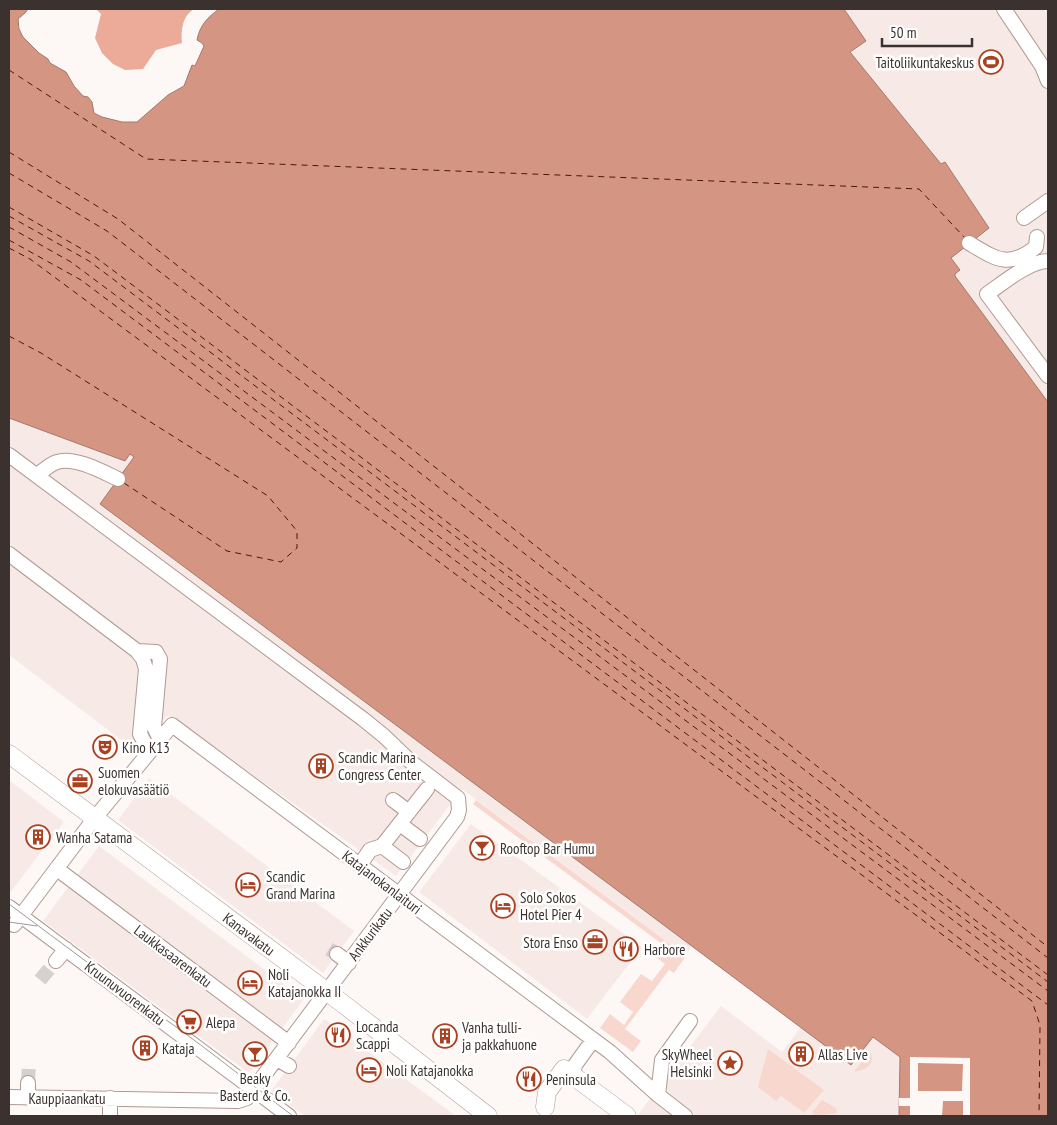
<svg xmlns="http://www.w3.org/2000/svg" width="1057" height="1125" font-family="'PT Sans Narrow',sans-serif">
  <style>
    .built { fill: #f7eae6 }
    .green { fill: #f8d8ce }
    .forest { fill: #ebab98 }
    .water { fill: #d49683; stroke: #a6786a }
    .pier { fill: #fdf8f6; fill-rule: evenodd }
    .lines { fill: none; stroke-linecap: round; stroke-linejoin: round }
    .ferry { stroke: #4e1605; stroke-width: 1; stroke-dasharray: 6 5; stroke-linecap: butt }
    .minor-tunnel { stroke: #d6d0ce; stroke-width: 14; stroke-dasharray: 14 7; stroke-linecap: butt }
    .minor-casing { stroke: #b09a93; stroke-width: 16 }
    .major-casing { stroke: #b09a93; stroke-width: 19 }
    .minor { stroke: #fff; stroke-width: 14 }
    .major { stroke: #fff; stroke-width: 18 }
    .tram { stroke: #a09997; stroke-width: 1 }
    .labels { text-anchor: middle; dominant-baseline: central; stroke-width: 5; stroke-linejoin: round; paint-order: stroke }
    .poi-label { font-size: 15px; fill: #3b322f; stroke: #fff; text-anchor: start }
    .street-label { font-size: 15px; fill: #3b322f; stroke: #fff }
  </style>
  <rect width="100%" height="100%" fill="#fdf8f6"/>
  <path class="built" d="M 844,9 L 1040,9 L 1048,12 L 1048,401 L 955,276 L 950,258 L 989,227 L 945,162 L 941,165 L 850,51 L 866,41 Z
    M 9,418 L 124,461 L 130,454 L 135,458 L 100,504 L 691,946 L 686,956 L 462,789 L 396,876 L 168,715 L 136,751 L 9,655 Z
    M 149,778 L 354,931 L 323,973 L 118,820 Z
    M 9,780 L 64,822 L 10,893 L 9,892 Z
    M 471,824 L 642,947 L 587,1019 L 419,892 Z
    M 99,846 L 304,999 L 249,1073 L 43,921 Z
    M 721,1006 L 782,1052 L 801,1027 L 851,1065 L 873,1037 L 900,1057 L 899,1116 L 637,1116 Z
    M 324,1019 L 456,1116 L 305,1116 L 271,1091 Z"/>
  <path class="green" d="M 476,800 L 686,956 L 674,973 L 669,970 L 625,1029 L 641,1041 L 633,1052 L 600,1028 L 610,1014 L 624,1025 L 633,1012 L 620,1002 L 641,974 L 652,981 L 665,964 L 654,956 L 662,944 L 473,804 Z
    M 768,1049 L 824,1090 L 804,1113 L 781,1096 L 776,1101 L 758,1087 Z
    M 870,1052 C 877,1064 865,1070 855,1072 L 855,1070 Z
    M 822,1100 L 836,1108 L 837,1113 L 815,1116 L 812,1112 Z"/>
  <path class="forest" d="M 96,9 L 194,9 C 182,16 181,31 182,43 L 156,50 L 143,69 L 125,70 L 113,64 L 102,53 L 95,38 L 101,14 Z"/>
  <path class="water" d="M 9,9 L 28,9 L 25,13 L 18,19 L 19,29 L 23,37 L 39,53 L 48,59 L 50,63 L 66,72 L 74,86 L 83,96 L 88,97 L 92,102 L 94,113 L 102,117 L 122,122 L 137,122 L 168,95 L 184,86 L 192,65 L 195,66 L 204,46 L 202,43 L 197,40 C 200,25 207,18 219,9 L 844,9 L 866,41 L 850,52 L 941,164 L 945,162 L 989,228 L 951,258 L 960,270 L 955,274 L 955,276 L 1048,402 L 1048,1116 L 899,1116 L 900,1057 L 873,1037 L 851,1065 L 100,504 L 134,457 L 130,454 L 125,461 L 9,418 Z"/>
  <path class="pier" d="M 910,1057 L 970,1058 L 970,1116 L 963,1116 L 963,1101 L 943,1101 L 942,1116 L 910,1116 L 910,1106 L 899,1106 L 899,1098 L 910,1098 ZM 918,1063 L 963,1064 L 962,1091 L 918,1091 Z"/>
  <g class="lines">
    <path class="ferry" d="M 9,70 L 146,159 L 919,189 L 965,238
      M 9,152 L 118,219 L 1048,947
      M 9,173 L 107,231 L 1048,958
      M 9,207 L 94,256 L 1048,975
      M 9,216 L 89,261 L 1048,982
      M 9,227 L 71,262 L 1048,991
      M 9,240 L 81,280 L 1048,1005
      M 9,248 L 30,259 L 1032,1001 L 1040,1025 L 1039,1116
      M 9,336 L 41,353 L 268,496 L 297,531 L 297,548 L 281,562 L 227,551 L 124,483"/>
    <path class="minor-tunnel" d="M 329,949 L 337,954
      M 40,980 L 56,961
      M 28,1083 L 29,1062"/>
    <g class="minor-casing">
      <path id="minor" d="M 1004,9 L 1042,66 L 1048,81
        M 1024,218 L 1048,201
        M 969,243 C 996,259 1008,269 1036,247 L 1037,237
        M 1048,261 C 1029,261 1003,283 987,294 L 1048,376
        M 9,455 L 363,719 L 384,736 L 411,762 L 458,798 L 459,810 L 457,817 L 247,1098 L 238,1101 L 9,1097
        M 37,475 C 43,471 50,464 57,462 C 74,456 103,472 118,479
        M 9,554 L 137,651 L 143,659 L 146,669 L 140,734 L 149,751
        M 137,651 L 156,652 L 160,659 L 154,727 L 160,739
        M 393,800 L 409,812
        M 400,824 L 420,839
        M 403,862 L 382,846 L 427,789
        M 360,865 L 370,850 L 382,846
        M 57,869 L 289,1043
        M 9,907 L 289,1116
        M 14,925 L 94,819 L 172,725 L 610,1052 L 658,1095 L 685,1116
        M 337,954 L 349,963
        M 56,961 L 66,949
        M 277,1059 L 289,1066
        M 573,1077 L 575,1065 L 593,1040
        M 658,1095 L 662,1060 L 690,1021
        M 28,1098 L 28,1083
        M 110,1116 L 110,1098"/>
    </g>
    <g class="major-casing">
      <path id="major" d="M 9,754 L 342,1003 L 488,1116
        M 545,1107 L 547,1092 L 564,1069 L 627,1116"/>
    </g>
    <use href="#minor" class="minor"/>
    <use href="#major" class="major"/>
    <path class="tram" d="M 9,904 L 146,1006 C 197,1040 244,1079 293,1116
      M 9,922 L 37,926"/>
  </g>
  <defs>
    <g id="stadium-ring" transform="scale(1.25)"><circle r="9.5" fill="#fff" stroke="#aa4222" stroke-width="1.5"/><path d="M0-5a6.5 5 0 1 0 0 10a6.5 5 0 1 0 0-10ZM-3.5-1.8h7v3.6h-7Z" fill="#aa4222"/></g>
    <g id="theatre-ring" transform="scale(1.25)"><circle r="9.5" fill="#fff" stroke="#aa4222" stroke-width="1.5"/><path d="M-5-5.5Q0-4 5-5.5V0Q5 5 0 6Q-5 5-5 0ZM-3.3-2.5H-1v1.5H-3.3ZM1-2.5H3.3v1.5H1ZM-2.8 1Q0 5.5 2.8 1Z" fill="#aa4222"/></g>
    <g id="building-ring" transform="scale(1.25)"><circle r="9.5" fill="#fff" stroke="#aa4222" stroke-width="1.5"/><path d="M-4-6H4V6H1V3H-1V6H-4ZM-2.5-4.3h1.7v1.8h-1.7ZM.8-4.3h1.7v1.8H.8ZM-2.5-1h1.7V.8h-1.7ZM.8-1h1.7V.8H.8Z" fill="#aa4222"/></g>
    <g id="office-ring" transform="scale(1.25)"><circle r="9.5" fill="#fff" stroke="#aa4222" stroke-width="1.5"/><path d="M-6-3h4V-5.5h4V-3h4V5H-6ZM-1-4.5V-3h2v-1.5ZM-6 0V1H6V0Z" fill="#aa4222"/></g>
    <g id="bar-ring" transform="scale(1.25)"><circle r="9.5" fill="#fff" stroke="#aa4222" stroke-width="1.5"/><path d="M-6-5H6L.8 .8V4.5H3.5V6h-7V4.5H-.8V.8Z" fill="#aa4222"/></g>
    <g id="hotel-ring" transform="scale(1.25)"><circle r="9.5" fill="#fff" stroke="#aa4222" stroke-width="1.5"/><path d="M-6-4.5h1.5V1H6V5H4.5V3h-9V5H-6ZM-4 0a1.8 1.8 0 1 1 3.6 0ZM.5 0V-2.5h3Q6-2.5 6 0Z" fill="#aa4222"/></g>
    <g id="restaurant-ring" transform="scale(1.25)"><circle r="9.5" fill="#fff" stroke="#aa4222" stroke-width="1.5"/><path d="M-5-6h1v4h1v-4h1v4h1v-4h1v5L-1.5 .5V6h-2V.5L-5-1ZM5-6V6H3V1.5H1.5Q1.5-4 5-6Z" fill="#aa4222"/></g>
    <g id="supermarket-ring" transform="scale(1.25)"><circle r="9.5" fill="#fff" stroke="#aa4222" stroke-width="1.5"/><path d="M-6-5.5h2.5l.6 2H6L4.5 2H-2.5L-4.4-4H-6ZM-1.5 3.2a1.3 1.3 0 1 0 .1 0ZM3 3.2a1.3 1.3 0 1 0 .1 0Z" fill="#aa4222"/></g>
    <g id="sight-ring" transform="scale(1.25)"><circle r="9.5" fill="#fff" stroke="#aa4222" stroke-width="1.5"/><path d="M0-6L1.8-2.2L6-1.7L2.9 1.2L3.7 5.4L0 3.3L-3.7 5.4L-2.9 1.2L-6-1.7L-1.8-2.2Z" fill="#aa4222"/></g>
  </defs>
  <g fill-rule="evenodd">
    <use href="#stadium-ring" x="991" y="62"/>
    <use href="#theatre-ring" x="105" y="747"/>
    <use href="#building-ring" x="321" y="766"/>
    <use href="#office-ring" x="80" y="781"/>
    <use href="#building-ring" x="38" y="837"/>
    <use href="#bar-ring" x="482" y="848"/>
    <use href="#hotel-ring" x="248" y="885"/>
    <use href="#hotel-ring" x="503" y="906"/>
    <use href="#office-ring" x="595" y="942"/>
    <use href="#restaurant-ring" x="626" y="949"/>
    <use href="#hotel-ring" x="250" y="983"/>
    <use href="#supermarket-ring" x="189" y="1022"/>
    <use href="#restaurant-ring" x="338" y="1035"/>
    <use href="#building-ring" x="445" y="1036"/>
    <use href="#building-ring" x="145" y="1048"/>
    <use href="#bar-ring" x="255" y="1054"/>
    <use href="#building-ring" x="801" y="1054"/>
    <use href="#sight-ring" x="730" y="1063"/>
    <use href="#hotel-ring" x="369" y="1070"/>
    <use href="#restaurant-ring" x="529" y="1079"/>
  </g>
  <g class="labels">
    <g class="poi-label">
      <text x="974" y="62" text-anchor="end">Taitoliikuntakeskus</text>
      <text x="122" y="747">Kino K13</text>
      <text x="338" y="757">Scandic Marina<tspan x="338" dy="17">Congress Center</tspan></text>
      <text x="98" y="772">Suomen<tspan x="98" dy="17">elokuvasäätiö</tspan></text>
      <text x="56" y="837">Wanha Satama</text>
      <text x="500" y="848">Rooftop Bar Humu</text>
      <text x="266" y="876">Scandic<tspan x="266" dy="17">Grand Marina</tspan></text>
      <text x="520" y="897">Solo Sokos<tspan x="520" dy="17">Hotel Pier 4</tspan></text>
      <text x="578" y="942" text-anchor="end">Stora Enso</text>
      <text x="644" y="949">Harbore</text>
      <text x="268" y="974">Noli<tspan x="268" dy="17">Katajanokka II</tspan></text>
      <text x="206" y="1022">Alepa</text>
      <text x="356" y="1026">Locanda<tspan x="356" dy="17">Scappi</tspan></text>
      <text x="462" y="1027">Vanha tulli-<tspan x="462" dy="17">ja pakkahuone</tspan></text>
      <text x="162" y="1048">Kataja</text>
      <text x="712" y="1054" text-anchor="end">SkyWheel<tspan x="712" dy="17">Helsinki</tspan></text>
      <text x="818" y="1054">Allas Live</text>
      <text x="386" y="1070">Noli Katajanokka</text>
      <text x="255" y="1078" text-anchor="middle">Beaky<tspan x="255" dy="17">Basterd &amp; Co.</tspan></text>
      <text x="546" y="1079">Peninsula</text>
    </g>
    <g class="street-label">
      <text transform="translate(382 882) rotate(37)">Katajanokanlaituri</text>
      <text transform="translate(249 934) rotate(37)">Kanavakatu</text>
      <text transform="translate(370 934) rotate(-53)">Ankkurikatu</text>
      <text transform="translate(173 956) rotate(37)">Laukkasaarenkatu</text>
      <text transform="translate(125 993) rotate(37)">Kruunuvuorenkatu</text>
      <text x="67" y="1098">Kauppiaankatu</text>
    </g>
  </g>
  <rect width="1057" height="1125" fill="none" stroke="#3b322f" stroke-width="20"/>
  <path d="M882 38v8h90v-8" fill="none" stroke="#3b322f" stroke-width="2.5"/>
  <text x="890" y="38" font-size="15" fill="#3b322f" stroke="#ffffff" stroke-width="4" paint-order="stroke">50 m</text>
</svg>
